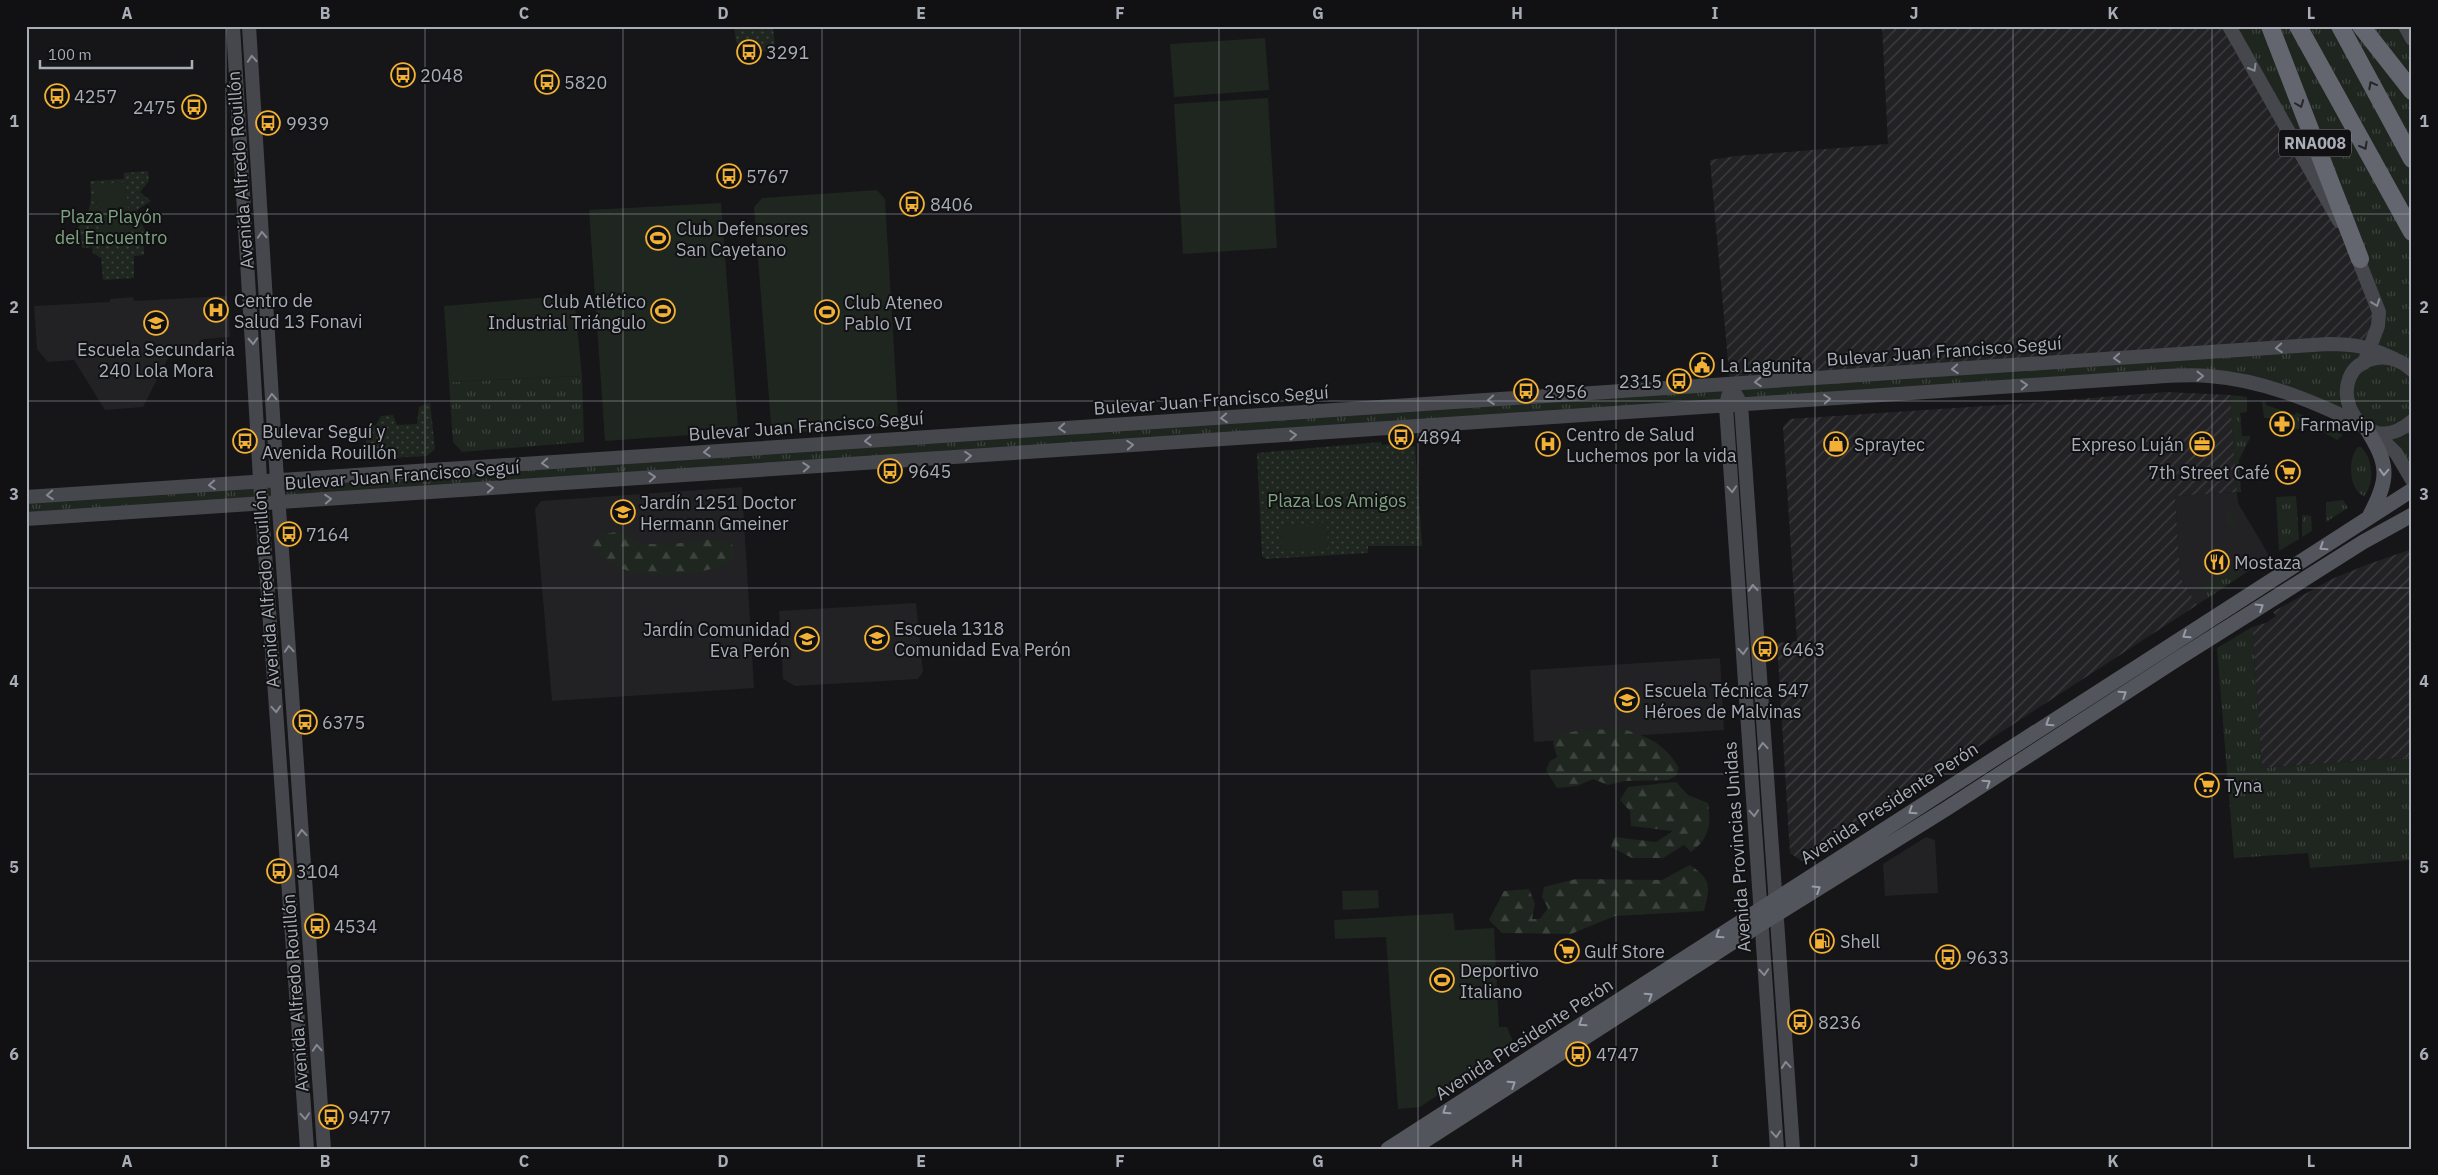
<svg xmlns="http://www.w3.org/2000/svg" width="2438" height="1175" font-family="'IBM Plex Sans',sans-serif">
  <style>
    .built { fill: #222225 }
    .industrial { fill: url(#industrial-furrows) }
    .grass { fill: url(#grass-tufts) }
    .forest { fill: url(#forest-firs) }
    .park { fill: url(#park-dots) }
    .pitch { fill: #1e261f }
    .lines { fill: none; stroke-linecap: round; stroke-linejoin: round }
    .secondary { stroke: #45474d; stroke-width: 14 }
    .primary { stroke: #53555c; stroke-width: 15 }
    .highway { stroke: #63666e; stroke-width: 18 }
    .oneway { stroke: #858993 }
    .oneway2 { stroke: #26262a }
    .oneway3 { stroke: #979ba6 }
    .grid { fill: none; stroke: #a8adb8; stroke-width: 1; stroke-opacity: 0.55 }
    .labels { text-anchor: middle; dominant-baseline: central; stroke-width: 4; stroke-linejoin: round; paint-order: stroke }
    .shield { fill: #111113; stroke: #7b7e86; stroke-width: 1 }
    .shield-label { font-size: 16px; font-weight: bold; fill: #a8adb8 }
    .poi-label { font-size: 18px; fill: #a8adb8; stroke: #111113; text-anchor: start }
    .street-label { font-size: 18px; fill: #a8adb8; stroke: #111113 }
    .park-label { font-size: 18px; fill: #7fa381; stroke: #111113 }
    .neatline { fill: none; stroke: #a8adb8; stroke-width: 2 }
    .grid-label { font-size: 16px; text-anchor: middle; font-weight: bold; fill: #a8adb8 }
  </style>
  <defs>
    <pattern id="industrial-furrows" width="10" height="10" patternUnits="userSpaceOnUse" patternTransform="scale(1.25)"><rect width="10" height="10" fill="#222225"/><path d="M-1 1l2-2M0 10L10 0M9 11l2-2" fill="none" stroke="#3f3f43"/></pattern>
    <pattern id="grass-tufts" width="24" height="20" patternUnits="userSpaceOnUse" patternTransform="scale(1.25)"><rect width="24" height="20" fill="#1e261f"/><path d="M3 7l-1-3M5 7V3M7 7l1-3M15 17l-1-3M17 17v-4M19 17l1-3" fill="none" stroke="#3c433d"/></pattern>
    <pattern id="forest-firs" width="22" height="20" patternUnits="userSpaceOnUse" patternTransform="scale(1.25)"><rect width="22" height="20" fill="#1e261f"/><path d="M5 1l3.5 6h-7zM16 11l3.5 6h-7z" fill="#3c433d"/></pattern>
    <pattern id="park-dots" width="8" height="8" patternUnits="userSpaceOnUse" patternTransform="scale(1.25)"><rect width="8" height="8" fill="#1e261f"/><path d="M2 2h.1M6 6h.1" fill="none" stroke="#3c433d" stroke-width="1.8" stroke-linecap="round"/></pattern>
  </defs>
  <rect width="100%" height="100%" fill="#161618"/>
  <path class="built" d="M 227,296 L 230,337 L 203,339 L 195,355 L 169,356 L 143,407 L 105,410 L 74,360 L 48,362 L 37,349 L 34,306 L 110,302 L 110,299 L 133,297 L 134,301 Z
    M 742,487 L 754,688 L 552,701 L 535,509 L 541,501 Z
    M 2237,492 L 2238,503 L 2270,557 L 2197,605 L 2180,577 L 2175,496 Z
    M 916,603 L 923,672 L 918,679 L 795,686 L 783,679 L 779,611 Z
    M 1720,658 L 1724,730 L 1534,742 L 1530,670 Z
    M 1926,837 L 1935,840 L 1938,893 L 1885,896 L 1883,864 Z"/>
  <path class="industrial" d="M 1882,26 L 2229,26 L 2360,259 L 2379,312 L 2371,348 L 1730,384 L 1710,160 L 1736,156 L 1888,144 Z
    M 2167,392 L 2230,395 L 2237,492 L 2175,496 L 2180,577 L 2197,605 L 1802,861 L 1790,853 L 1777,643 L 1797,641 L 1783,427 L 1790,419 L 2030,403 Z
    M 2409,550 L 2412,589 L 2412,757 L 2262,768 L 2252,627 L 2266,623 L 2276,616 L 2273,612 L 2278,609 L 2332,579 L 2366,565 Z"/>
  <path class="grass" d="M 2229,26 L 2405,26 L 2412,39 L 2412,480 L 2396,454 L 2311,401 L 2207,375 L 26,519 L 26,497 L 2371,348 L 2378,326 L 2360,259 Z
    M 582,376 L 584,442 L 462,452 L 453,442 L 449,382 Z
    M 2230,395 L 2247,397 L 2247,412 L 2240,413 L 2242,436 L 2250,436 L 2250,438 L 2239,460 L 2241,492 L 2237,492 Z
    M 2262,401 L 2265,401 L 2266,405 L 2295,415 L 2296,412 L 2304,416 L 2305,428 L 2293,430 L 2292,417 L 2264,418 Z
    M 2319,423 L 2343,435 L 2337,440 L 2320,430 Z
    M 2358,447 L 2361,447 C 2373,458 2375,484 2364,496 C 2349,491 2347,458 2358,447 Z
    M 2296,496 L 2299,539 L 2279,551 L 2276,497 Z
    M 2343,500 L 2348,508 L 2326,522 L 2326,502 Z
    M 2227,511 L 2231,513 L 2236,525 L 2227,525 Z
    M 2302,515 L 2311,516 L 2312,531 L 2302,537 Z
    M 2235,566 L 2242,575 L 2208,598 L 2203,587 Z
    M 2252,627 L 2262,768 L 2412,757 L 2412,860 L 2310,868 L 2308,853 L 2234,858 L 2217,648 Z"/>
  <path class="forest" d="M 619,531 L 639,543 L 666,545 L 712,539 L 732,543 L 734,559 C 710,575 657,579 629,571 C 613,566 602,557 590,546 L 602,535 Z
    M 1623,729 C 1650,738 1664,743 1679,768 L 1676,776 L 1668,780 L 1625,781 L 1608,785 L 1593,779 L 1577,786 L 1557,788 L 1546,770 L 1550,761 L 1557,757 L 1553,743 L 1559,734 L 1584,730 Z
    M 1676,782 L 1688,795 L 1708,803 C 1711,824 1710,838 1691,852 L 1684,845 L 1663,858 L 1632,858 L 1611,847 L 1614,837 L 1656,842 L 1673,831 L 1631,826 L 1630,811 L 1620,800 L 1628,787 Z
    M 1690,865 C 1712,880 1710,886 1704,911 L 1615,916 L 1571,934 L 1502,933 L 1489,920 L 1504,891 L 1529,889 L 1535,904 L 1532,919 L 1540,919 L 1548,908 L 1542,897 L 1544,887 L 1576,879 L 1662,880 Z"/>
  <path class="park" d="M 734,26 L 773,26 L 775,46 L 772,51 L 745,52 L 736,42 Z
    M 148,171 L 149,181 L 140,192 L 151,201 L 137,210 L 136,215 L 147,233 L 144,241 L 144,255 L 134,256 L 134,278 L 103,280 L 101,258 L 93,253 L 92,247 L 82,248 L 81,235 L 77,236 C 76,227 83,222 87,214 C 92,203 91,192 90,181 L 124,179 L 124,173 Z
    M 430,402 L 435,449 L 427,456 L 367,459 L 366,438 L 368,429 L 376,425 L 381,416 L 393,415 L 397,425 L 417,424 L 419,407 Z
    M 1381,442 L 1382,445 L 1407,443 L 1408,447 L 1415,446 L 1422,546 L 1368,546 L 1368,553 L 1266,559 L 1262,556 L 1257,453 Z"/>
  <path class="pitch" d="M 1265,38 L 1269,90 L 1174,97 L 1170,44 Z
    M 1268,98 L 1277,248 L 1183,254 L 1174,104 Z
    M 126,182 L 130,238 L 99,240 L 95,184 Z
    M 877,190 L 885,199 L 898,416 L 896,425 L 799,432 L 790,425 L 788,430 L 777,431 L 771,424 L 754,207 L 762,198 Z
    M 721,203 L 738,426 L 733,432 L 605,441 L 589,210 Z
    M 574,295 L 582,376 L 449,382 L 444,306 Z
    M 1327,522 L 1328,548 L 1282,551 L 1281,525 Z
    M 1378,890 L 1379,908 L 1343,910 L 1342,891 Z
    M 1453,913 L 1455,930 L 1494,928 L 1499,1027 L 1507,1027 L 1514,1044 L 1420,1107 L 1398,1109 L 1386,937 L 1335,939 L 1334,920 Z"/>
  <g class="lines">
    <path class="secondary" d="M 233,26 L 261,496 L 307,1149
      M 249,26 L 277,480 L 324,1149
      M 2229,26 L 2339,221
      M 2405,26 L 2412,39
      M 2355,251 L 2379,312 L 2378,326 L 2364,363
      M 2412,370 C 2402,361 2391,356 2377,358 C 2316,368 2358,468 2412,421
      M 1730,384 L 1741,404 L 1793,1149
      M 1728,396 L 1726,406 L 1777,1149
      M 2373,431 L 2396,453 L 2412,480
      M 26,497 L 2328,344 C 2356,344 2369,347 2395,359
      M 26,519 L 2151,377 C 2170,376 2190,374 2209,376 C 2262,380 2310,400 2358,423"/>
    <path class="primary" d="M 2366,428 C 2390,466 2389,478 2369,517
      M 1388,1149 L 2412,490
      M 1412,1149 L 1761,924 L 1946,809 L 2179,658 L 2363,542 L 2412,515"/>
    <path class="highway" d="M 2270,26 L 2360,259
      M 2298,26 L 2412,232
      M 2340,26 L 2412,159
      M 2361,26 L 2412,91"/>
  </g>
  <defs><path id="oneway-chevron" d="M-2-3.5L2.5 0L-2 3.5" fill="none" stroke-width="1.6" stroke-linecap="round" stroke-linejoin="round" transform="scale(1.25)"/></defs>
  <g class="oneway">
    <use href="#oneway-chevron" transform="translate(252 59) rotate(-94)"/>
    <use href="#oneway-chevron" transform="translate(2253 68) rotate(60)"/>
    <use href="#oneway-chevron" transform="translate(262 235) rotate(-93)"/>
    <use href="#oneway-chevron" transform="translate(2376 303) rotate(70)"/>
    <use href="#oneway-chevron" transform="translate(253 341) rotate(87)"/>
    <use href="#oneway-chevron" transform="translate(2279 348) rotate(176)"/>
    <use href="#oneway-chevron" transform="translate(2117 358) rotate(176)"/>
    <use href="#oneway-chevron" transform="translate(1955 369) rotate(176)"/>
    <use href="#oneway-chevron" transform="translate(2200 376) rotate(-1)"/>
    <use href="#oneway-chevron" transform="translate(1758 382) rotate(176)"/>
    <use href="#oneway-chevron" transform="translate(2024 385) rotate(-4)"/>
    <use href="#oneway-chevron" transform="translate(272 397) rotate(-93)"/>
    <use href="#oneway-chevron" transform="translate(1827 399) rotate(-4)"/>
    <use href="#oneway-chevron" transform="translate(1491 400) rotate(176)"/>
    <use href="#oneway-chevron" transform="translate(1224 418) rotate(176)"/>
    <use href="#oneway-chevron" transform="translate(1062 428) rotate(176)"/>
    <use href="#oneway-chevron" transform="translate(1293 435) rotate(-4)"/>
    <use href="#oneway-chevron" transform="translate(868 441) rotate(176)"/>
    <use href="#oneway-chevron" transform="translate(1130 445) rotate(-4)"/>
    <use href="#oneway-chevron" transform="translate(707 452) rotate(176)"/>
    <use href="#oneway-chevron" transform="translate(968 456) rotate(-4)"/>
    <use href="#oneway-chevron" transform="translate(545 463) rotate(176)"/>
    <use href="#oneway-chevron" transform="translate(806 467) rotate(-4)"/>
    <use href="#oneway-chevron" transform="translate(652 477) rotate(-4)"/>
    <use href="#oneway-chevron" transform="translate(212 485) rotate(176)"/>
    <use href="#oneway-chevron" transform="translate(490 488) rotate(-4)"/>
    <use href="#oneway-chevron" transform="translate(1732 489) rotate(86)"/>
    <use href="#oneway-chevron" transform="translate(50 495) rotate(176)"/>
    <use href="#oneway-chevron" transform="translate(328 499) rotate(-4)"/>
    <use href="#oneway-chevron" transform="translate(1753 588) rotate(-94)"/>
    <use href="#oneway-chevron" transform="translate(289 649) rotate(-94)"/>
    <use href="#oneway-chevron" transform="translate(1743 651) rotate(86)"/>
    <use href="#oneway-chevron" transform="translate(276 709) rotate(86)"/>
    <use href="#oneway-chevron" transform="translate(1763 746) rotate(-94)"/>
    <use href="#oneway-chevron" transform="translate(1754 813) rotate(86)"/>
    <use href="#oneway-chevron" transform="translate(302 833) rotate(-94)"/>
    <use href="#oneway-chevron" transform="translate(1764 972) rotate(86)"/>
    <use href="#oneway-chevron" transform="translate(317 1048) rotate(-94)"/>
    <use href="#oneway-chevron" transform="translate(1786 1065) rotate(-95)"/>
    <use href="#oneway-chevron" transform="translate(305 1116) rotate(86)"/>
    <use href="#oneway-chevron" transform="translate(1776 1134) rotate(86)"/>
  </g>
  <g class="oneway2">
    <use href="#oneway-chevron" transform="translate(2372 85) rotate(-118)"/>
    <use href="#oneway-chevron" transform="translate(2300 104) rotate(69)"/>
    <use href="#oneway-chevron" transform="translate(2364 146) rotate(61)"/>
  </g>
  <g class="oneway3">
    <use href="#oneway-chevron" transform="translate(2384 472) rotate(92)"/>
    <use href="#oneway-chevron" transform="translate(2323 547) rotate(147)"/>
    <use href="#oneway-chevron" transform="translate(2260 607) rotate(-32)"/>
    <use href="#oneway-chevron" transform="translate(2186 635) rotate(147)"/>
    <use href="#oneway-chevron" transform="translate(2123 694) rotate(-33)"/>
    <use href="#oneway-chevron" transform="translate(2049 723) rotate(147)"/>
    <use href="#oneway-chevron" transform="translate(1987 783) rotate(-33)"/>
    <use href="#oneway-chevron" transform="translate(1912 811) rotate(147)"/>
    <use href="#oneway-chevron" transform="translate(1817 889) rotate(-32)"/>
    <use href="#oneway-chevron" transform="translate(1719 935) rotate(147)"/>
    <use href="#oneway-chevron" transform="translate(1649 996) rotate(-33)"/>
    <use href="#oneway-chevron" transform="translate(1582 1023) rotate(147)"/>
    <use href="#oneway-chevron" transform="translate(1512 1084) rotate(-33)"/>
    <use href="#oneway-chevron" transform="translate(1446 1111) rotate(147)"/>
  </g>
  <path class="grid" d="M 226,26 L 226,1149M 425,26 L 425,1149M 623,26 L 623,1149M 822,26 L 822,1149M 1020,26 L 1020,1149M 1219,26 L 1219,1149M 1418,26 L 1418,1149M 1616,26 L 1616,1149M 1815,26 L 1815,1149M 2013,26 L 2013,1149M 2212,26 L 2212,1149M 26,214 L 2412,214M 26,401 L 2412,401M 26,588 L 2412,588M 26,774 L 2412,774M 26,961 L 2412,961"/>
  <defs>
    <g id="bus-ring" transform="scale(1.25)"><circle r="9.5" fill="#111113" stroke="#f2b134" stroke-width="1.5"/><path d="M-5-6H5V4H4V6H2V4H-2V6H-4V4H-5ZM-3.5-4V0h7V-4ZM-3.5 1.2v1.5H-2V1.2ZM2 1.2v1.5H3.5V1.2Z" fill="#f2b134"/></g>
    <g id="stadium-ring" transform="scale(1.25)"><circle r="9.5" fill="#111113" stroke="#f2b134" stroke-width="1.5"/><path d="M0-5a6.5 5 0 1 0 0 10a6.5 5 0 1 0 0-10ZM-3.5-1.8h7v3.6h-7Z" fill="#f2b134"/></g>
    <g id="hospital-ring" transform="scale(1.25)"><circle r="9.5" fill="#111113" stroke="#f2b134" stroke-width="1.5"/><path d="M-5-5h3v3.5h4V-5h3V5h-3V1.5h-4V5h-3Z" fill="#f2b134"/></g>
    <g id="school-ring" transform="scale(1.25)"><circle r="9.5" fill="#111113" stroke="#f2b134" stroke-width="1.5"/><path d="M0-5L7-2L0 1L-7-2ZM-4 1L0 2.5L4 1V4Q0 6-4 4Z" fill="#f2b134"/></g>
    <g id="civic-ring" transform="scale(1.25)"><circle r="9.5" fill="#111113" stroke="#f2b134" stroke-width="1.5"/><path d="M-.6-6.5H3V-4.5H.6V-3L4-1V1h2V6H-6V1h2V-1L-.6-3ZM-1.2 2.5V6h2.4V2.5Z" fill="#f2b134"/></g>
    <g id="pharmacy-ring" transform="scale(1.25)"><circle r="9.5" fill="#111113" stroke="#f2b134" stroke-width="1.5"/><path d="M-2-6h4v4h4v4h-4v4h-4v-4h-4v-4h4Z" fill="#f2b134"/></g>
    <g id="shop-ring" transform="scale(1.25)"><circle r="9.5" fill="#111113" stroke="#f2b134" stroke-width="1.5"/><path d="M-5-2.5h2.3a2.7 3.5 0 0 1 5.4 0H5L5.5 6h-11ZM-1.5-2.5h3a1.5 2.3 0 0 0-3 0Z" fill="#f2b134"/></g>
    <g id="office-ring" transform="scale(1.25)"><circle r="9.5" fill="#111113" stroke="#f2b134" stroke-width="1.5"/><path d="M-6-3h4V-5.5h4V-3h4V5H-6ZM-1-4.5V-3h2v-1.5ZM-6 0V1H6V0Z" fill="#f2b134"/></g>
    <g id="supermarket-ring" transform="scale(1.25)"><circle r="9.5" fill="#111113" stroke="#f2b134" stroke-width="1.5"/><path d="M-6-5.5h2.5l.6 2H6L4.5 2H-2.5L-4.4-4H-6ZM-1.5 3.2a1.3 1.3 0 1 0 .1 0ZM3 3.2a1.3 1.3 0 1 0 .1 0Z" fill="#f2b134"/></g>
    <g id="restaurant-ring" transform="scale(1.25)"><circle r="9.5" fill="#111113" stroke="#f2b134" stroke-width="1.5"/><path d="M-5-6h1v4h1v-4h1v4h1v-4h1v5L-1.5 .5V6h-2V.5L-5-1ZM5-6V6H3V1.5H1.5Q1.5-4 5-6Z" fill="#f2b134"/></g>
    <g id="fuel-ring" transform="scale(1.25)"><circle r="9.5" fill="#111113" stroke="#f2b134" stroke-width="1.5"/><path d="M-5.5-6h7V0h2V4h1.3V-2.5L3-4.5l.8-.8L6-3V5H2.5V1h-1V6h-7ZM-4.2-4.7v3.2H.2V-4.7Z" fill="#f2b134"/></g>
  </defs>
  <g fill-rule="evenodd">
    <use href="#bus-ring" x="749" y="52"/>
    <use href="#bus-ring" x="403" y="75"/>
    <use href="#bus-ring" x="547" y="82"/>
    <use href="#bus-ring" x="57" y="96"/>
    <use href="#bus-ring" x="194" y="107"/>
    <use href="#bus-ring" x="268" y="123"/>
    <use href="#bus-ring" x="729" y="176"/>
    <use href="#bus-ring" x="912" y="204"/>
    <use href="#stadium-ring" x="658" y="238"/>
    <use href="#hospital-ring" x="216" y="310"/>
    <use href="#stadium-ring" x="663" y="311"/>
    <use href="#stadium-ring" x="827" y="312"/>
    <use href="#school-ring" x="156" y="323"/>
    <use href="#civic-ring" x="1702" y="365"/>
    <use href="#bus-ring" x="1679" y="381"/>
    <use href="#bus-ring" x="1526" y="391"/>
    <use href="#pharmacy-ring" x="2282" y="424"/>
    <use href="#bus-ring" x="1401" y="437"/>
    <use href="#bus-ring" x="245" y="441"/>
    <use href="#hospital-ring" x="1548" y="444"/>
    <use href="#shop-ring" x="1836" y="444"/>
    <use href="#office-ring" x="2202" y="444"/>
    <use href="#bus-ring" x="890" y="471"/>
    <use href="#supermarket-ring" x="2288" y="472"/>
    <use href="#school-ring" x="623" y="512"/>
    <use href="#bus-ring" x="289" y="534"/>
    <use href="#restaurant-ring" x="2217" y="562"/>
    <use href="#school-ring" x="877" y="638"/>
    <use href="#school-ring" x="807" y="639"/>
    <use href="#bus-ring" x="1765" y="649"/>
    <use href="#school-ring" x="1627" y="700"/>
    <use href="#bus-ring" x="305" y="722"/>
    <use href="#supermarket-ring" x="2207" y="785"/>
    <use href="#bus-ring" x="279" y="871"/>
    <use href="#bus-ring" x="317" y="926"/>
    <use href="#fuel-ring" x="1822" y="941"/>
    <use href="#supermarket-ring" x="1567" y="951"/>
    <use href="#bus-ring" x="1948" y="957"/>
    <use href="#stadium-ring" x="1442" y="980"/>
    <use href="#bus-ring" x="1800" y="1022"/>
    <use href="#bus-ring" x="1578" y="1054"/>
    <use href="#bus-ring" x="331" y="1117"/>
  </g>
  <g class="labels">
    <rect class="shield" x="2279" y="129.5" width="72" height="27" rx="4"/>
    <g class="shield-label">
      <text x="2315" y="143">RNA008</text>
    </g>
    <g class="poi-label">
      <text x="766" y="52">3291</text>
      <text x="420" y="75">2048</text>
      <text x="564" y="82">5820</text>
      <text x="74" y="96">4257</text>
      <text x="176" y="107" text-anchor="end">2475</text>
      <text x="286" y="123">9939</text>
      <text x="746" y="176">5767</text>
      <text x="930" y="204">8406</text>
      <text x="676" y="228">Club Defensores<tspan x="676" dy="21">San Cayetano</tspan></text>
      <text x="234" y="300">Centro de<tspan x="234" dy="21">Salud 13 Fonavi</tspan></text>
      <text x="646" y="301" text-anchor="end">Club Atlético<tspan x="646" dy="21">Industrial Triángulo</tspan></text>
      <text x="844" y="302">Club Ateneo<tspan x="844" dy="21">Pablo VI</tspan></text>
      <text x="156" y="349" text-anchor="middle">Escuela Secundaria<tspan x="156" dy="21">240 Lola Mora</tspan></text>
      <text x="1720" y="365">La Lagunita</text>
      <text x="1662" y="381" text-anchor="end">2315</text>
      <text x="1544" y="391">2956</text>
      <text x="2300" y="424">Farmavip</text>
      <text x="262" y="431">Bulevar Seguí y<tspan x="262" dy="21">Avenida Rouillón</tspan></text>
      <text x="1566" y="434">Centro de Salud<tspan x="1566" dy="21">Luchemos por la vida</tspan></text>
      <text x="1418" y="437">4894</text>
      <text x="1854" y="444">Spraytec</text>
      <text x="2184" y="444" text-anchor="end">Expreso Luján</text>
      <text x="908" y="471">9645</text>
      <text x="2270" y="472" text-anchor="end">7th Street Café</text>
      <text x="640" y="502">Jardín 1251 Doctor<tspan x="640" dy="21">Hermann Gmeiner</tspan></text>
      <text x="306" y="534">7164</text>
      <text x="2234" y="562">Mostaza</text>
      <text x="894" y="628">Escuela 1318<tspan x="894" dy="21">Comunidad Eva Perón</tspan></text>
      <text x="790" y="629" text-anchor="end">Jardín Comunidad<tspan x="790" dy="21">Eva Perón</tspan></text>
      <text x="1782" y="649">6463</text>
      <text x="1644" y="690">Escuela Técnica 547<tspan x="1644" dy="21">Héroes de Malvinas</tspan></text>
      <text x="322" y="722">6375</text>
      <text x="2224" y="785">Tyna</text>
      <text x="296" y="871">3104</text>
      <text x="334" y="926">4534</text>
      <text x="1840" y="941">Shell</text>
      <text x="1584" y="951">Gulf Store</text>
      <text x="1966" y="957">9633</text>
      <text x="1460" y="970">Deportivo<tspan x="1460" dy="21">Italiano</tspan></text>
      <text x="1818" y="1022">8236</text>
      <text x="1596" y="1054">4747</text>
      <text x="348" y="1117">9477</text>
    </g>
    <g class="street-label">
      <text transform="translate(240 170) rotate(-94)">Avenida Alfredo Rouillón</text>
      <text transform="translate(1944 351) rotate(-4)">Bulevar Juan Francisco Seguí</text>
      <text transform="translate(1211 400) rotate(-4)">Bulevar Juan Francisco Seguí</text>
      <text transform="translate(806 426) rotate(-4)">Bulevar Juan Francisco Seguí</text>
      <text transform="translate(402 475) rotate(-4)">Bulevar Juan Francisco Seguí</text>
      <text transform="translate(266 589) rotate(-94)">Avenida Alfredo Rouillón</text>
      <text transform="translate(1889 803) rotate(-33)">Avenida Presidente Perón</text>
      <text transform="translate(1737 847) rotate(-94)">Avenida Provincias Unidas</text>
      <text transform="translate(295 993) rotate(-94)">Avenida Alfredo Rouillón</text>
      <text transform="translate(1524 1039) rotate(-33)">Avenida Presidente Perón</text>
    </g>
    <g class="park-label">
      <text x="111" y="216">Plaza Playón<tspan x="111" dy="21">del Encuentro</tspan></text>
      <text x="1337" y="500">Plaza Los Amigos</text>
    </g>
  </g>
  <rect width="2438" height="1175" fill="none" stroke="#111113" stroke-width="55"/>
  <path d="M40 60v8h152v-8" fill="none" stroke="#a8adb8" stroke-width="2.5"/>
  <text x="48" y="60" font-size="15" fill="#a8adb8" stroke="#111113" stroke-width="4" paint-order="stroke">100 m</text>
  <rect x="28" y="28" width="2382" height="1120" class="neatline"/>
  <g class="grid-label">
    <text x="127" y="19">A</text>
    <text x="325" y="19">B</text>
    <text x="524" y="19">C</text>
    <text x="723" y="19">D</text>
    <text x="921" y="19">E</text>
    <text x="1120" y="19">F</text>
    <text x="1318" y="19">G</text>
    <text x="1517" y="19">H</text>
    <text x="1715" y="19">I</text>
    <text x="1914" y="19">J</text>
    <text x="2113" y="19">K</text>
    <text x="2311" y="19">L</text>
    <text x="14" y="127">1</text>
    <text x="2424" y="127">1</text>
    <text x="14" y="313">2</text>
    <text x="2424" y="313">2</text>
    <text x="14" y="500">3</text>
    <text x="2424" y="500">3</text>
    <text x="14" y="687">4</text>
    <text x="2424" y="687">4</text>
    <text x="14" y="873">5</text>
    <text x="2424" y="873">5</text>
    <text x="14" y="1060">6</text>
    <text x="2424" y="1060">6</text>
    <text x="127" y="1167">A</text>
    <text x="325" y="1167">B</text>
    <text x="524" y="1167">C</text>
    <text x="723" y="1167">D</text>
    <text x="921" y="1167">E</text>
    <text x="1120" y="1167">F</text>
    <text x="1318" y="1167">G</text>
    <text x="1517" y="1167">H</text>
    <text x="1715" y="1167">I</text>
    <text x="1914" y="1167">J</text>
    <text x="2113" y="1167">K</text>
    <text x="2311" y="1167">L</text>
  </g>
</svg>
